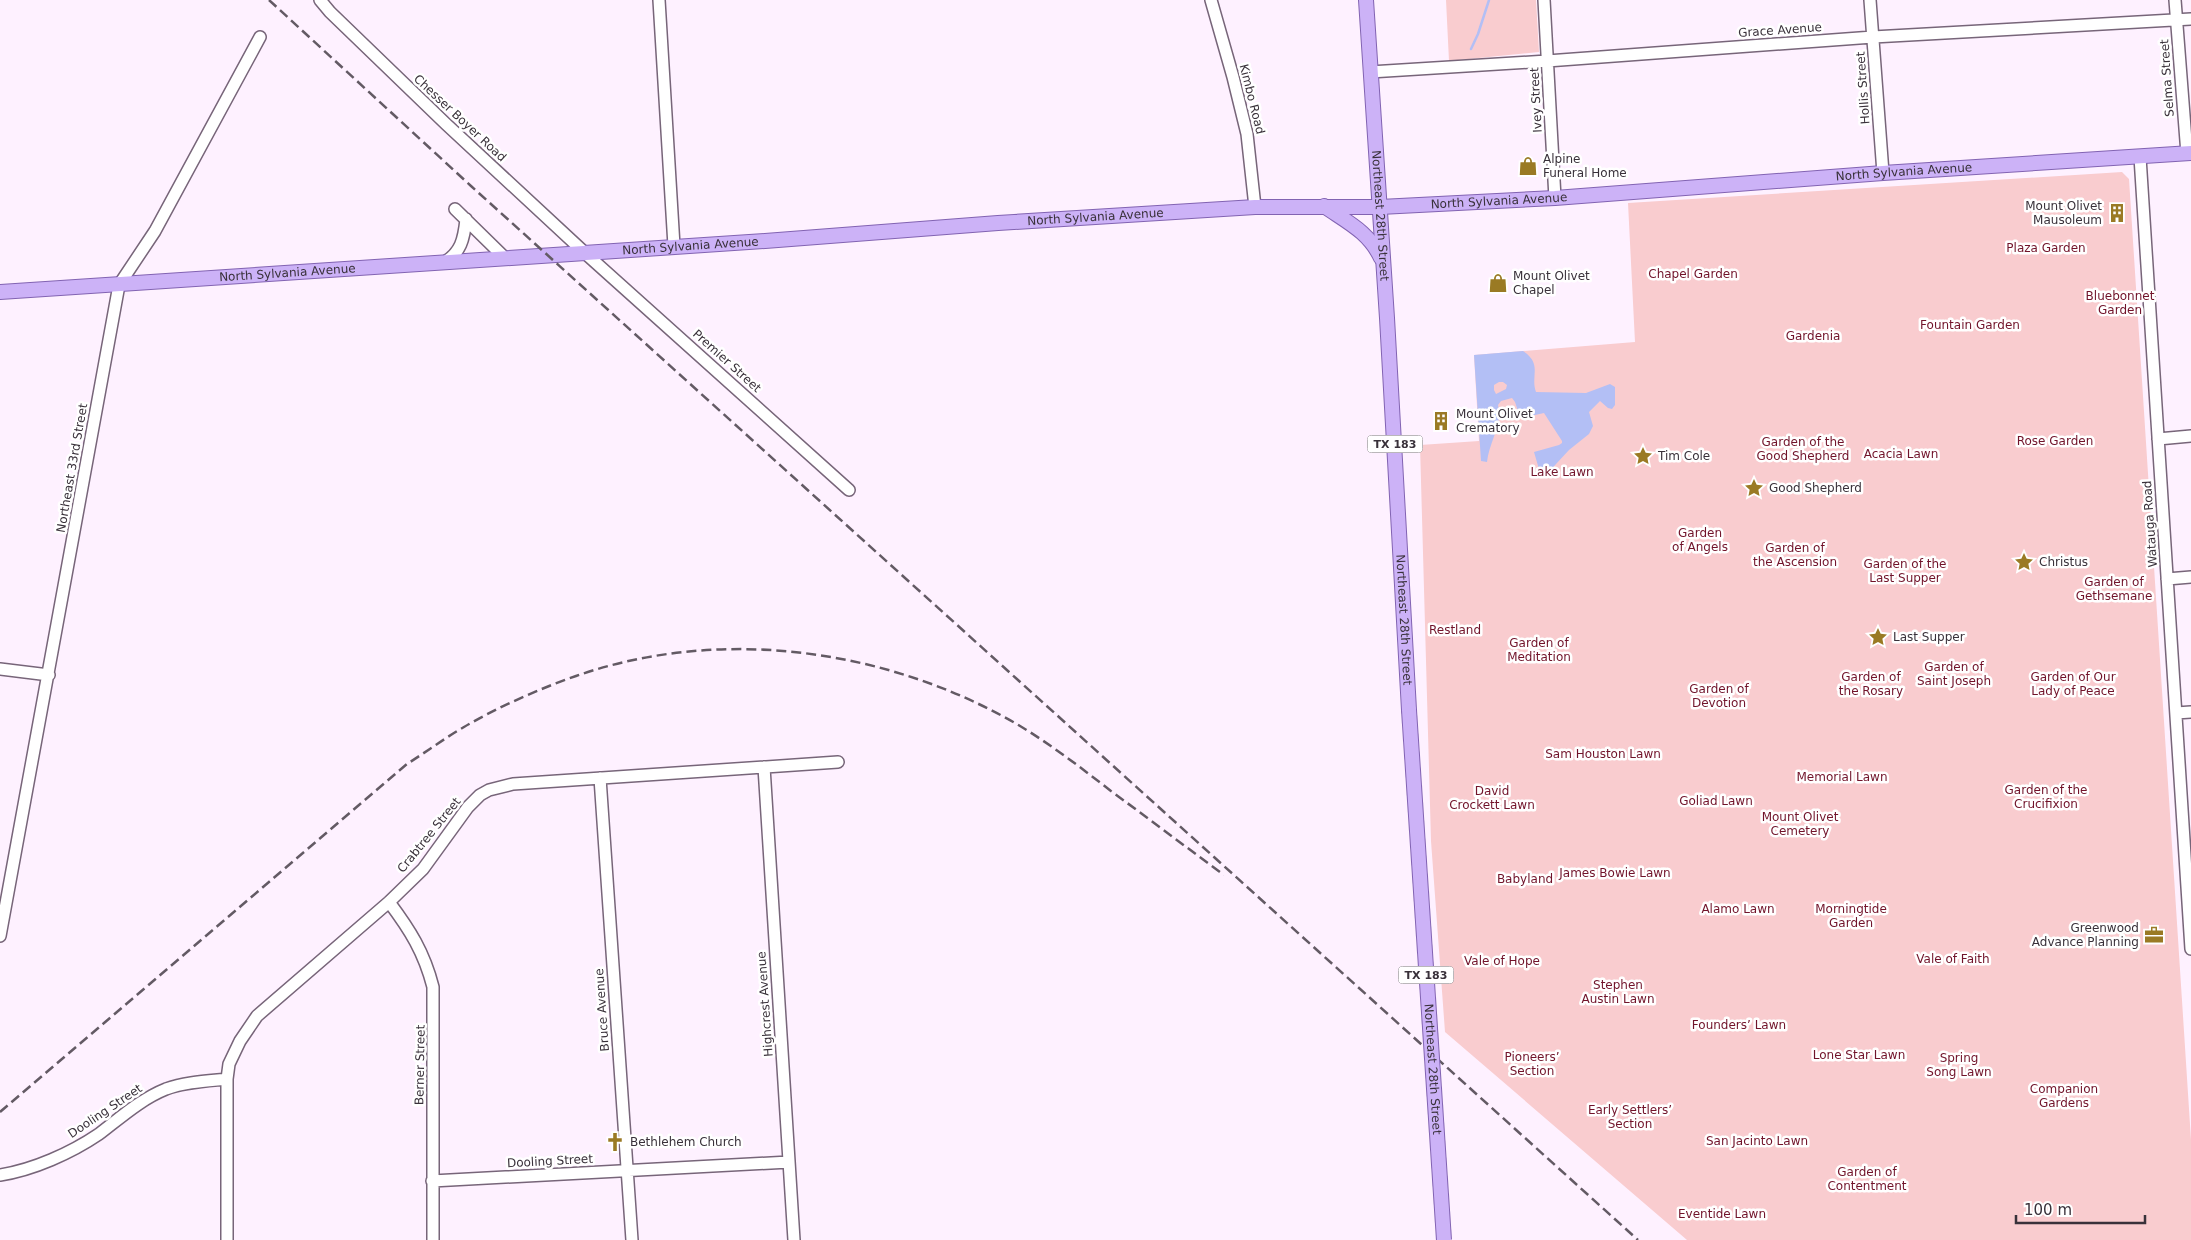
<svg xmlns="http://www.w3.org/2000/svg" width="2191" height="1240" font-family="'DejaVu Sans',sans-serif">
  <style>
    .green { fill: #f9cccf }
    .water { fill: #b3bff5; fill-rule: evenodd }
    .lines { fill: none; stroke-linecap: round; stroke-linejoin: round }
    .stream { stroke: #b3bff5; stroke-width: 2.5 }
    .minor-casing { stroke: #776579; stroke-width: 14 }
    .major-casing { stroke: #8263b2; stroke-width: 16 }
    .minor { stroke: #fff; stroke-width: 11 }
    .major { stroke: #ccb2f7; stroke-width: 14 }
    .rail { stroke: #635a64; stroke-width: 2.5; stroke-dasharray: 10 5; stroke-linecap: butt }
    .major-bridge-casing { stroke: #8263b2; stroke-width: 16; stroke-linecap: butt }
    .major-bridge { stroke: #ccb2f7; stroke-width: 14 }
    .labels { text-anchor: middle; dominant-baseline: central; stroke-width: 5; stroke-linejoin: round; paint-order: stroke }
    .shield { fill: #fff; stroke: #746f75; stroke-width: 1 }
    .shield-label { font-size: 11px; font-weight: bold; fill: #39313a }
    .street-label { font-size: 12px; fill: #39313a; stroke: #fff }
    .poi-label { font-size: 12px; fill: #39313a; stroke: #fff; text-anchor: start }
    .park-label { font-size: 12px; fill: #71132a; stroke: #fff }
  </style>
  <rect width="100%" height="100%" fill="#fef1ff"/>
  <path class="green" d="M 1446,0 L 1536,0 L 1539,52 L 1449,61 Z
    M 2122,172 L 2129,179 L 2191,1140 L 2191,1240 L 1687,1240 L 1445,1032 L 1431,841 L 1420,445 L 1479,441 L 1474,355 L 1635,342 L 1628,203 Z"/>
  <path class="water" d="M 1523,351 C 1543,364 1530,376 1536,392 L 1586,393 L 1610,384 L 1615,387 L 1615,405 L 1612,409 L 1608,408 L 1600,401 L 1589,412 L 1593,426 L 1589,434 L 1569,450 L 1544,477 L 1541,476 L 1534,452 L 1559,445 L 1562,443 L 1562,441 L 1544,413 L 1526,417 L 1519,414 L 1515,402 L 1512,398 L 1501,401 L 1498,405 C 1503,425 1489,442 1487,462 L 1481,461 L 1474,355 ZM 1499,382 L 1503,382 L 1507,385 L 1506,389 L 1496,394 L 1494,390 L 1494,385 Z"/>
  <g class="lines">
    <path class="stream" d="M 1471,49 L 1478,34 L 1489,0"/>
    <g class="minor-casing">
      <path id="minor" d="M 320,0 L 330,12 L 446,124 L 585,253 L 849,490
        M 659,0 L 674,246
        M 1211,0 L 1233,77 L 1247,134 L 1255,207
        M 1544,0 L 1555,198
        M 1870,0 L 1883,173
        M 2175,0 L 2187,154
        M 1370,72 L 1547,61 L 1873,37 L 2191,19
        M 2140,157 L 2191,949
        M 455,209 L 506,259
        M 443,263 C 461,253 464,239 466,219
        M 2158,439 L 2191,436
        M 2167,579 L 2191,577
        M 0,669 L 49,675
        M 2176,713 L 2191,712
        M 764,767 L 794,1240
        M 600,778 L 632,1240
        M 389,902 C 410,930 424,952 433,987 L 433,1240
        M 0,936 L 119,285 L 155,231 L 260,37
        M 0,1175 C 33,1170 71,1153 99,1134 C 120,1118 141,1099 166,1089 C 185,1082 207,1081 227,1079
        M 432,1181 L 789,1162
        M 227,1240 L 227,1079 L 229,1064 L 240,1041 L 257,1016 L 389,902 L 423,869 L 468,807 L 480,795 L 489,790 L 513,784 L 838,762"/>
    </g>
    <g class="major-casing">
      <g id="major">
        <path id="s1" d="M 1366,0 L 1387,318 L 1409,710"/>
        <path d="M 1324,206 C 1347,222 1369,232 1381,258"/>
        <path id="s2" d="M 0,292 L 765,241 L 998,223 L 1255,207 L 1380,207 L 1555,198 L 1883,173 L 2191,153"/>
      </g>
    </g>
    <use href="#minor" class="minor"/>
    <use href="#major" class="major"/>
    <path class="rail" d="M 269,0 L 471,186 L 1638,1240
      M 0,1112 L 407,764 C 426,752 445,738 464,727 C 496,708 541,688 576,676 C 719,626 884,648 1015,723 C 1049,743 1080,767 1111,791 C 1149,819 1186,847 1224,875"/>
    <g class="major-bridge-casing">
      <g id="major-bridge">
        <path id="s3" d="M 1409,710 L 1444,1240"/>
      </g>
    </g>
    <use href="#major-bridge" class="major-bridge"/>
  </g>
  <defs>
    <g id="shop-bare" transform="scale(1.5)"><path d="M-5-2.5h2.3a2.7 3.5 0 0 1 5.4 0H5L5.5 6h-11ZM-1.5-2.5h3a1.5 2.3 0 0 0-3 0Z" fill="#9a7a24" stroke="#fff" stroke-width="2.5" paint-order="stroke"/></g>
    <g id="building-bare" transform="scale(1.5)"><path d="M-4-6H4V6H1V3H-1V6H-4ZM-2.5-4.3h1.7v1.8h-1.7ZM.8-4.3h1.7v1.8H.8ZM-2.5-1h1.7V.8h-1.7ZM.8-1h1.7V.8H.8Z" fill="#9a7a24" stroke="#fff" stroke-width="2.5" paint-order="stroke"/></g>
    <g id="sight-bare" transform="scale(1.5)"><path d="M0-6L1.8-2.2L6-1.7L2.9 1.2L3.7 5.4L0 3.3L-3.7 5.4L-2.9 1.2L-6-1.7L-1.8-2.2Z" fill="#9a7a24" stroke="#fff" stroke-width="2.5" paint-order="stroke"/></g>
    <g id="office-bare" transform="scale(1.5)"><path d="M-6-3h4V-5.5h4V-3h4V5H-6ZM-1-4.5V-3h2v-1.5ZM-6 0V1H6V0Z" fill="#9a7a24" stroke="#fff" stroke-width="2.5" paint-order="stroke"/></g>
    <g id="church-bare" transform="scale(1.5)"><path d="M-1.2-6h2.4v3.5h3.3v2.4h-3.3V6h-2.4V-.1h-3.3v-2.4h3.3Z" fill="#9a7a24" stroke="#fff" stroke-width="2.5" paint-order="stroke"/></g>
  </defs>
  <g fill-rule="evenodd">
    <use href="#shop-bare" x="1528" y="166"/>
    <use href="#building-bare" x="2117" y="213"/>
    <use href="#shop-bare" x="1498" y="283"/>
    <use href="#building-bare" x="1441" y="421"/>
    <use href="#sight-bare" x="1643" y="456"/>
    <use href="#sight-bare" x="1754" y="488"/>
    <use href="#sight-bare" x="2024" y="562"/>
    <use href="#sight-bare" x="1878" y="637"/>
    <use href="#office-bare" x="2154" y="935"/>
    <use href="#church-bare" x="615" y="1142"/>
  </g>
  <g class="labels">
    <g class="shield">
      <rect x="1367.5" y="435.5" width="55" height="17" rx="4"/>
      <rect x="1398.5" y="966.5" width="55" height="17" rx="4"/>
    </g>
    <g class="shield-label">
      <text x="1395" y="444">TX 183</text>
      <text x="1426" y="975">TX 183</text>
    </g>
    <g class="street-label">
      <text transform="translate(1780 30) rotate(-4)">Grace Avenue</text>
      <text transform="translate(2167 78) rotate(-94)">Selma Street</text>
      <text transform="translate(1863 88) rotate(-94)">Hollis Street</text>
      <text transform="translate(1252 99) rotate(76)">Kimbo Road</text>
      <text transform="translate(1536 100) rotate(-93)">Ivey Street</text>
      <text transform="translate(460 118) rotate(43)">Chesser Boyer Road</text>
      <text stroke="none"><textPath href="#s2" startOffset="1908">North Sylvania Avenue</textPath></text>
      <text stroke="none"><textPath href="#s2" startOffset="1502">North Sylvania Avenue</textPath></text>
      <text stroke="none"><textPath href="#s1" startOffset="216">Northeast 28th Street</textPath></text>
      <text stroke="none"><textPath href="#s2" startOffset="1098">North Sylvania Avenue</textPath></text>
      <text stroke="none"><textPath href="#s2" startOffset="692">North Sylvania Avenue</textPath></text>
      <text stroke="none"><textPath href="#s2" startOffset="288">North Sylvania Avenue</textPath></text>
      <text transform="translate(727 361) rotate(42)">Premier Street</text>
      <text transform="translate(72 468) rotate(-80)">Northeast 33rd Street</text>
      <text transform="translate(2150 524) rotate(-94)">Watauga Road</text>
      <text stroke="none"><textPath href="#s1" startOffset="621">Northeast 28th Street</textPath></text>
      <text transform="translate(429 835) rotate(-51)">Crabtree Street</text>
      <text transform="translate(765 1004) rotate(-94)">Highcrest Avenue</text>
      <text transform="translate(602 1010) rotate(-94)">Bruce Avenue</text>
      <text transform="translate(420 1065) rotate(-89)">Berner Street</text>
      <text stroke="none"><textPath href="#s3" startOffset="360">Northeast 28th Street</textPath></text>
      <text transform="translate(105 1111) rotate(-34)">Dooling Street</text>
      <text transform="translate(550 1161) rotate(-3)">Dooling Street</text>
    </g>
    <g class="poi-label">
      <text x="1543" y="159">Alpine<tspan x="1543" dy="14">Funeral Home</tspan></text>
      <text x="2102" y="206" text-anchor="end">Mount Olivet<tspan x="2102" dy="14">Mausoleum</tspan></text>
      <text x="1513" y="276">Mount Olivet<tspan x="1513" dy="14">Chapel</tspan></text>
      <text x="1456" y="414">Mount Olivet<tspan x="1456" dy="14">Crematory</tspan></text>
      <text x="1658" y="456">Tim Cole</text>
      <text x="1769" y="488">Good Shepherd</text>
      <text x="2039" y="562">Christus</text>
      <text x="1893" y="637">Last Supper</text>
      <text x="2139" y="928" text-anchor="end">Greenwood<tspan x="2139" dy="14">Advance Planning</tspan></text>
      <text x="630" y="1142">Bethlehem Church</text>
    </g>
    <g class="park-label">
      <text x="2046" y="248">Plaza Garden</text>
      <text x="1693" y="274">Chapel Garden</text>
      <text x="2120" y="296">Bluebonnet<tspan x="2120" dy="14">Garden</tspan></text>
      <text x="1970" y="325">Fountain Garden</text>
      <text x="1813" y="336">Gardenia</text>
      <text x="2055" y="441">Rose Garden</text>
      <text x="1803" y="442">Garden of the<tspan x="1803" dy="14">Good Shepherd</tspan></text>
      <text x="1901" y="454">Acacia Lawn</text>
      <text x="1562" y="472">Lake Lawn</text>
      <text x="1700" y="533">Garden<tspan x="1700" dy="14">of Angels</tspan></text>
      <text x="1795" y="548">Garden of<tspan x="1795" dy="14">the Ascension</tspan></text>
      <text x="1905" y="564">Garden of the<tspan x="1905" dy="14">Last Supper</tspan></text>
      <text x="2114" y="582">Garden of<tspan x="2114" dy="14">Gethsemane</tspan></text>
      <text x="1455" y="630">Restland</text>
      <text x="1539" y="643">Garden of<tspan x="1539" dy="14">Meditation</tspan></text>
      <text x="1954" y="667">Garden of<tspan x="1954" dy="14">Saint Joseph</tspan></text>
      <text x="1871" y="677">Garden of<tspan x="1871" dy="14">the Rosary</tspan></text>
      <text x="2073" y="677">Garden of Our<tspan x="2073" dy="14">Lady of Peace</tspan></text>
      <text x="1719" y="689">Garden of<tspan x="1719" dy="14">Devotion</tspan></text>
      <text x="1603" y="754">Sam Houston Lawn</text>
      <text x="1842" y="777">Memorial Lawn</text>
      <text x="2046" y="790">Garden of the<tspan x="2046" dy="14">Crucifixion</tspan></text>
      <text x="1492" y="791">David<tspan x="1492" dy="14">Crockett Lawn</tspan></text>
      <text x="1716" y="801">Goliad Lawn</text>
      <text x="1800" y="817">Mount Olivet<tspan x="1800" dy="14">Cemetery</tspan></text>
      <text x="1615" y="873">James Bowie Lawn</text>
      <text x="1525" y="879">Babyland</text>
      <text x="1738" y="909">Alamo Lawn</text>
      <text x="1851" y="909">Morningtide<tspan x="1851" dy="14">Garden</tspan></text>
      <text x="1953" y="959">Vale of Faith</text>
      <text x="1502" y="961">Vale of Hope</text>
      <text x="1618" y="985">Stephen<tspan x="1618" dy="14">Austin Lawn</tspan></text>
      <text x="1739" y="1025">Founders’ Lawn</text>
      <text x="1859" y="1055">Lone Star Lawn</text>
      <text x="1532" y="1057">Pioneers’<tspan x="1532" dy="14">Section</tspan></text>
      <text x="1959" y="1058">Spring<tspan x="1959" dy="14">Song Lawn</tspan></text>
      <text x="2064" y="1089">Companion<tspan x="2064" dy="14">Gardens</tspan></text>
      <text x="1630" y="1110">Early Settlers’<tspan x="1630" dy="14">Section</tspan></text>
      <text x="1757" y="1141">San Jacinto Lawn</text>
      <text x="1867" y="1172">Garden of<tspan x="1867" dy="14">Contentment</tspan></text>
      <text x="1722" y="1214">Eventide Lawn</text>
    </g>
  </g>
  <path d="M2016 1215v8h129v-8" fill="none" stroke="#39313a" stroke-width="2.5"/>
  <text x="2024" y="1215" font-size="15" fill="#39313a" stroke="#ffffff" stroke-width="4" paint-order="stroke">100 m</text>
</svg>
